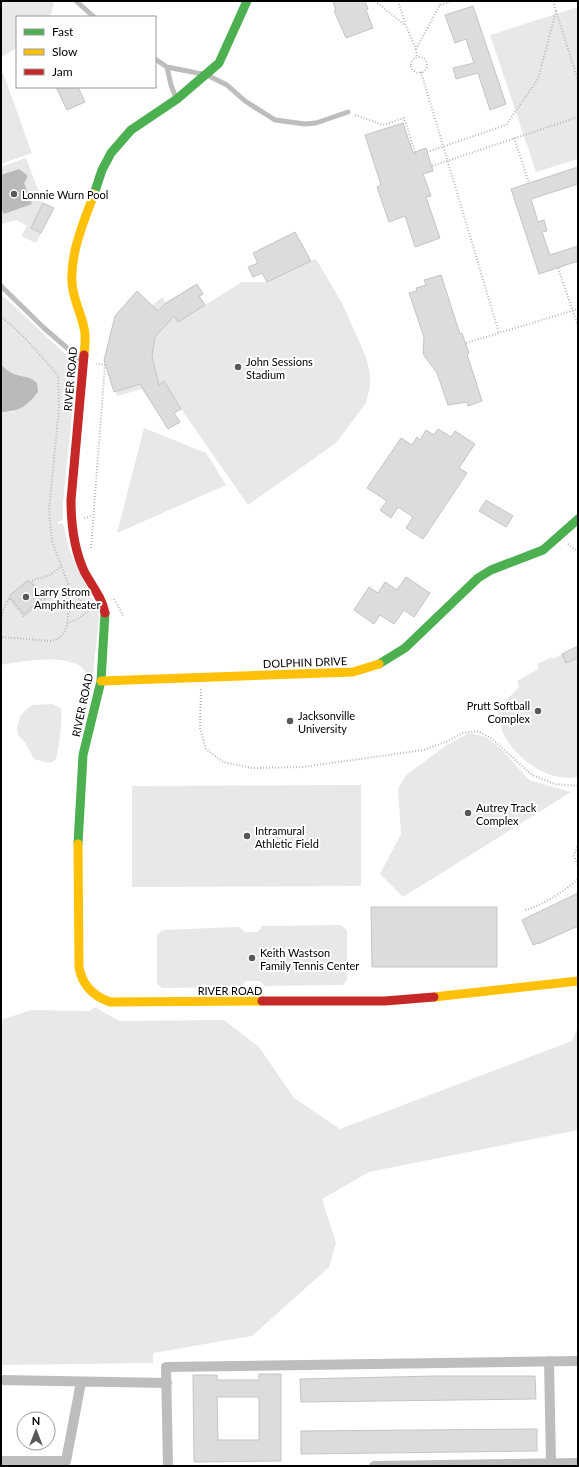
<svg xmlns="http://www.w3.org/2000/svg" width="579" height="1467" font-family="Lato,sans-serif">
  <style>
    .green { fill: #e8e8e8 }
    .water { fill: #bababa }
    .building { fill: #dcdcdc; stroke: #c4c4c4; fill-rule: evenodd }
    .lines { fill: none; stroke-linecap: round; stroke-linejoin: round }
    .path { stroke: #b8b8b8; stroke-width: 2; stroke-dasharray: 1 2; stroke-linecap: butt }
    .lane { stroke: #bdbdbd; stroke-width: 5 }
    .street { stroke: #bdbdbd; stroke-width: 10 }
    .fast { stroke: #4caf50; stroke-width: 9 }
    .slow { stroke: #ffc107; stroke-width: 9 }
    .jam { stroke: #c62828; stroke-width: 9 }
    .poi-dot { fill: #595959; stroke: #fff; stroke-width: 1.5 }
    .labels { text-anchor: middle; dominant-baseline: central; stroke-width: 4; stroke-linejoin: round; paint-order: stroke }
    .poi-label { font-size: 11px; fill: #000; stroke: #fff; text-anchor: start }
    .street-label { font-size: 11px; fill: #000; stroke: #fff }
  </style>
  <rect width="100%" height="100%" fill="#fff"/>
  <path class="green" d="M 1,1 L 52,1 L 54,5 L 50,17 L 17,17 L 17,48 L 1,57 Z
    M 578,7 L 578,159 L 536,172 L 490,35 Z
    M 3,73 L 32,153 L 1,164 L 1,74 Z
    M 26,158 L 43,203 L 54,208 L 36,243 L 21,236 L 27,226 L 16,220 L 1,224 L 1,167 Z
    M 295,232 L 311,261 L 316,259 L 342,303 L 366,357 L 370,374 L 370,387 L 366,403 L 336,443 L 248,505 L 181,409 L 174,413 L 180,422 L 168,429 L 142,389 L 117,396 L 116,392 L 114,392 L 104,360 L 115,316 L 137,291 L 153,305 L 162,297 L 166,303 L 197,284 L 203,294 L 200,297 L 205,305 L 242,282 L 267,282 L 262,273 L 253,277 L 248,267 L 257,263 L 253,253 Z
    M 1,294 L 77,365 L 63,502 L 63,520 L 58,522 L 58,524 L 63,523 L 70,552 L 98,611 L 99,619 L 92,683 L 89,682 C 87,649 23,661 1,665 L 1,412 L 14,412 L 33,380 L 8,373 L 1,364 Z
    M 144,428 L 206,453 L 226,485 L 117,533 Z
    M 578,646 L 578,777 C 548,783 514,758 502,731 C 500,724 499,716 498,709 L 519,687 L 517,681 L 539,669 L 537,664 L 552,657 L 553,659 Z
    M 52,704 L 61,708 C 63,714 59,755 55,760 C 54,762 51,762 49,763 L 34,759 L 26,744 L 18,735 L 17,727 L 20,716 L 28,708 L 33,705 Z
    M 469,733 L 486,737 L 502,750 L 529,780 L 571,792 L 403,897 L 380,874 L 401,834 L 398,789 L 406,775 L 447,745 Z
    M 361,785 L 361,886 L 132,887 L 132,786 Z
    M 341,925 L 347,930 L 347,980 L 343,985 L 265,986 L 260,981 L 246,981 L 240,987 L 162,988 L 157,984 L 157,936 L 162,930 L 239,927 L 245,932 L 258,932 L 262,926 Z
    M 95,1007 L 119,1021 L 224,1020 L 259,1047 L 294,1098 L 340,1129 L 572,1041 L 578,1027 L 578,1130 L 369,1172 L 322,1199 L 336,1243 L 329,1267 L 252,1336 L 153,1353 L 153,1363 L 1,1365 L 1,1020 L 31,1010 L 90,1011 Z"/>
  <path class="water" d="M 19,169 L 27,175 L 27,178 L 24,183 L 32,204 L 4,214 L 1,207 L 1,175 Z
    M 1,364 C 15,381 26,372 37,383 L 38,392 C 27,406 19,412 1,412 Z"/>
  <path class="building" d="M 333,1 L 365,1 L 368,9 L 366,10 L 373,28 L 346,38 L 334,11 L 336,11 Z
    M 473,6 L 506,104 L 490,110 L 478,73 L 456,79 L 453,68 L 474,63 L 466,39 L 455,43 L 445,15 Z
    M 56,87 L 78,87 L 85,102 L 67,110 Z
    M 403,123 L 413,153 L 426,148 L 433,171 L 423,174 L 431,196 L 426,197 L 440,238 L 415,247 L 405,216 L 389,222 L 377,187 L 381,185 L 365,135 Z
    M 578,167 L 578,184 L 531,199 L 538,222 L 544,220 L 547,231 L 542,232 L 550,255 L 578,246 L 578,261 L 539,274 L 511,189 Z
    M 43,203 L 54,208 L 41,233 L 31,228 Z
    M 295,232 L 311,261 L 267,282 L 262,273 L 253,277 L 248,267 L 258,263 L 253,253 Z
    M 441,275 L 460,334 L 462,333 L 469,353 L 467,354 L 482,401 L 468,406 L 467,402 L 448,405 L 437,373 L 423,354 L 424,337 L 409,293 L 417,291 L 416,288 L 426,285 L 424,280 Z
    M 197,284 L 203,294 L 199,296 L 205,305 L 178,322 L 174,316 L 155,337 L 152,357 L 159,385 L 164,381 L 181,409 L 174,413 L 180,422 L 168,429 L 140,384 L 114,392 L 104,360 L 115,316 L 137,291 L 158,311 L 166,303 Z
    M 438,429 L 451,437 L 455,431 L 475,444 L 459,468 L 467,473 L 423,539 L 406,528 L 413,517 L 398,507 L 391,518 L 380,510 L 387,501 L 367,488 L 401,438 L 412,445 L 417,437 L 420,440 L 426,430 L 434,435 Z
    M 486,500 L 513,516 L 506,527 L 479,511 Z
    M 406,577 L 430,593 L 414,617 L 404,610 L 394,624 L 380,615 L 374,624 L 354,610 L 369,587 L 378,593 L 385,582 L 397,590 Z
    M 28,580 L 43,598 L 24,614 L 9,596 Z
    M 578,646 L 578,658 L 566,663 L 562,654 Z
    M 578,893 L 578,926 L 538,944 L 538,943 L 533,945 L 522,920 Z
    M 371,907 L 497,907 L 497,967 L 372,967 Z
    M 259,1374 L 281,1374 L 281,1461 L 194,1462 L 193,1375 L 217,1375 L 217,1380 L 259,1380 ZM 217,1397 L 259,1397 L 259,1440 L 218,1440 Z
    M 437,1376 L 535,1376 L 536,1399 L 301,1402 L 300,1379 Z
    M 537,1429 L 537,1451 L 301,1454 L 301,1431 Z"/>
  <g class="lines">
    <path class="path" d="M 375,1 L 405,25
      M 398,1 L 406,26 L 416,49 L 440,5 L 452,1
      M 439,1 L 440,5
      M 556,11 L 578,80
      M 416,49 L 417,57
      M411 65a8 8 0 1 1 16 0a8 8 0 1 1-16 0Z
      M 421,72 L 499,333
      M 355,115 L 383,125 L 404,118 L 416,155
      M 514,138 L 529,183
      M 427,152 L 506,125 L 538,79 L 556,11 L 553,1
      M 432,166 L 578,117
      M 558,268 L 578,326
      M 1,316 L 25,338 L 58,375 L 59,408 L 49,510 L 52,541 L 68,584 L 69,608 L 67,626 L 64,633 L 59,638 L 51,641 L 1,637
      M 466,343 L 578,309
      M 84,518 L 92,516
      M 568,544 L 578,552
      M 91,548 L 105,365 L 96,364
      M 45,599 L 31,581 L 50,575 L 62,566
      M 114,599 L 124,617
      M 1,622 L 3,611 L 9,598 L 24,616 C 31,611 40,601 48,597 C 65,590 80,595 89,610
      M 67,623 L 78,619 L 90,609
      M 201,689 L 200,728 L 206,749 L 223,762 L 252,768 L 303,767 L 424,750 L 448,741 L 463,733 L 477,731 L 491,738 L 532,775 L 555,784 L 578,786
      M 578,844 L 574,856 L 578,866
      M 525,910 C 544,905 563,892 578,879"/>
    <path class="lane" d="M 76,1 L 94,17
      M 155,59 L 167,67 L 207,75 L 227,85 L 245,101 L 275,120 L 305,124 L 316,123 L 348,112
      M 167,67 L 171,85 L 176,98
      M 1,286 L 44,328 L 81,360"/>
    <path class="street" d="M 549,1361 L 551,1463
      M 1,1380 L 167,1383
      M 1,1461 L 66,1461 L 81,1382
      M 168,1466 L 166,1367 L 578,1361
      M 374,1466 L 578,1463"/>
    <path class="fast" d="M 94,194 L 102,170 L 111,153 L 131,130 L 177,99 L 219,63 L 247,1
      M 379,664 L 405,648 L 478,578 L 491,570 L 543,550 L 578,519
      M 78,844 L 83,755 L 101,681 L 105,613"/>
    <path class="slow" d="M 84,355 C 85,347 86,336 84,328 C 81,313 73,299 72,283 C 70,253 84,221 94,194
      M 101,681 L 353,672 L 379,664
      M 78,844 L 79,967 C 82,985 93,996 110,1002 L 262,1001
      M 434,997 L 578,981"/>
    <path class="jam" d="M 84,355 L 71,500 C 71,524 74,549 84,571 C 91,585 102,597 105,613
      M 262,1001 L 385,1001 L 434,997"/>
  </g>
  <g class="poi-dot">
    <circle cx="14" cy="194" r="4"/>
    <circle cx="238" cy="367" r="4"/>
    <circle cx="26" cy="597" r="4"/>
    <circle cx="538" cy="711" r="4"/>
    <circle cx="290" cy="721" r="4"/>
    <circle cx="468" cy="813" r="4"/>
    <circle cx="247" cy="836" r="4"/>
    <circle cx="252" cy="958" r="4"/>
  </g>
  <g class="labels">
    <g class="poi-label">
      <text x="22" y="194">Lonnie Wurn Pool</text>
      <text x="246" y="361">John Sessions<tspan x="246" dy="13">Stadium</tspan></text>
      <text x="34" y="591">Larry Strom<tspan x="34" dy="13">Amphitheater</tspan></text>
      <text x="530" y="705" text-anchor="end">Prutt Softball<tspan x="530" dy="13">Complex</tspan></text>
      <text x="298" y="715">Jacksonville<tspan x="298" dy="13">University</tspan></text>
      <text x="476" y="807">Autrey Track<tspan x="476" dy="13">Complex</tspan></text>
      <text x="255" y="830">Intramural<tspan x="255" dy="13">Athletic Field</tspan></text>
      <text x="260" y="952">Keith Wastson<tspan x="260" dy="13">Family Tennis Center</tspan></text>
    </g>
    <g class="street-label">
      <text transform="translate(70 379) rotate(-85)">RIVER ROAD</text>
      <text transform="translate(305 662) rotate(-2)">DOLPHIN DRIVE</text>
      <text transform="translate(82 705) rotate(-78)">RIVER ROAD</text>
      <text x="230" y="990">RIVER ROAD</text>
    </g>
  </g>
  <rect width="579" height="1467" fill="none" stroke="#000000" stroke-width="4"/>
  <rect x="16" y="16" width="140" height="72" fill="#ffffff" stroke="#999999"/>
  <rect x="24" y="29" width="20" height="6" fill="#4caf50" stroke="#999999"/>
  <text x="52" y="36" font-size="12" fill="#000000">Fast</text>
  <rect x="24" y="49" width="20" height="6" fill="#ffc107" stroke="#999999"/>
  <text x="52" y="56" font-size="12" fill="#000000">Slow</text>
  <rect x="24" y="69" width="20" height="6" fill="#c62828" stroke="#999999"/>
  <text x="52" y="76" font-size="12" fill="#000000">Jam</text>
  <g transform="translate(36 1431)"><circle r="19" fill="#ffffff" stroke="#999999"/>
  <path d="M0-3L7 15L0 10L-7 15Z" fill="#595959"/>
  <text y="-6" font-size="11" font-weight="bold" text-anchor="middle" fill="#000000">N</text>
  </g>
</svg>
